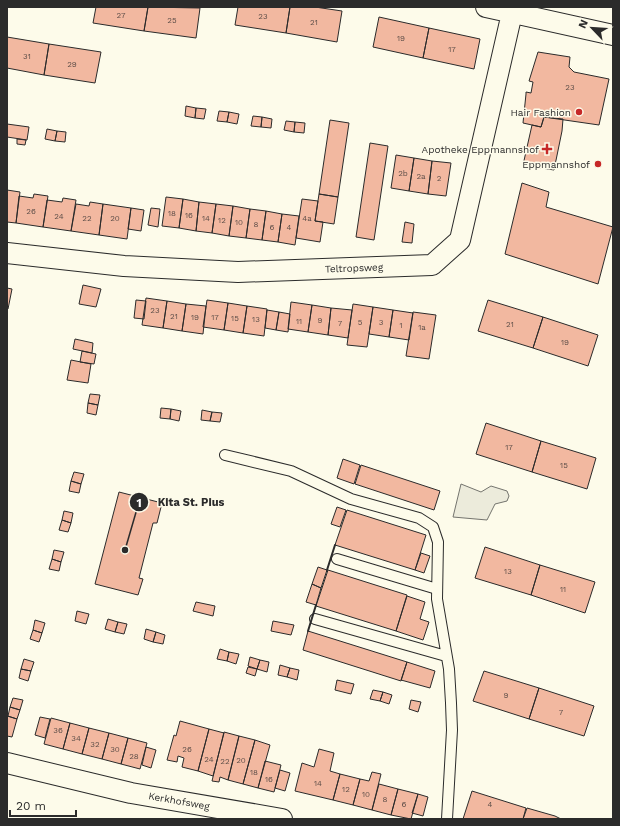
<svg xmlns="http://www.w3.org/2000/svg" width="620" height="826" font-family="'Work Sans',sans-serif">
  <style>
    .green { fill: #ecebdb; stroke: #74746e }
    .building { fill: #f2b8a0; stroke: #2b2b2b }
    .lines { fill: none; stroke-linecap: round; stroke-linejoin: round }
    .service-casing { stroke: #2b2b2b; stroke-width: 12 }
    .minor-casing { stroke: #2b2b2b; stroke-width: 22 }
    .service { stroke: #fdfbea; stroke-width: 10 }
    .minor { stroke: #fdfbea; stroke-width: 20 }
    .wall { stroke: #2b2b2b; stroke-width: 2 }
    .poi-dot { fill: #c62828; stroke: #fdfbea; stroke-width: 1.5 }
    .labels { text-anchor: middle; dominant-baseline: central; stroke-width: 3; stroke-linejoin: round; paint-order: stroke }
    .number-label { font-size: 8px; fill: #5d4e48 }
    .poi-label { font-size: 10px; fill: #2b2b2b; stroke: #fdfbea; text-anchor: end }
    .street-label { font-size: 10px; fill: #2b2b2b; stroke: #fdfbea }
    .leader { fill: none; stroke: #2b2b2b; stroke-width: 1.5 }
    .callout-dot { fill: #2b2b2b; stroke: #fdfbea; stroke-width: 1.5 }
    .mark-label { font-size: 12px; text-anchor: middle; font-weight: bold; fill: #fff }
    .callout-label { font-size: 11px; text-anchor: middle; font-weight: bold; fill: #2b2b2b; stroke: #fdfbea; stroke-width: 3; stroke-linejoin: round; paint-order: stroke }
  </style>
  <rect width="100%" height="100%" fill="#fdfbea"/>
  <path class="green" d="M 461,484 L 481,492 L 491,486 L 507,491 L 509,496 L 507,501 L 495,504 L 487,520 L 453,517 Z"/>
  <path class="building" d="M 96,7 L 148,7 L 144,31 L 93,23 Z
    M 148,7 L 200,8 L 196,38 L 144,31 Z
    M 238,7 L 290,7 L 286,33 L 235,25 Z
    M 290,7 L 315,7 L 342,11 L 337,42 L 286,33 Z
    M 379,17 L 429,28 L 423,58 L 373,47 Z
    M 429,28 L 480,39 L 474,69 L 423,58 Z
    M 7,37 L 49,44 L 44,75 L 7,68 Z
    M 49,44 L 101,52 L 95,83 L 44,75 Z
    M 538,52 L 570,57 L 569,67 L 574,72 L 609,79 L 599,125 L 544,117 L 541,127 L 523,123 L 526,94 L 526,92 L 531,93 L 533,82 L 529,81 Z
    M 186,106 L 196,108 L 195,118 L 185,116 Z
    M 196,108 L 206,109 L 204,119 L 195,118 Z
    M 219,111 L 229,112 L 227,122 L 217,121 Z
    M 229,112 L 239,114 L 237,124 L 227,122 Z
    M 253,116 L 262,117 L 261,127 L 251,126 Z
    M 262,117 L 272,119 L 271,128 L 261,127 Z
    M 544,117 L 563,119 L 562,131 L 554,170 L 523,165 L 532,125 L 541,127 Z
    M 330,120 L 349,123 L 338,197 L 319,194 Z
    M 286,121 L 295,122 L 294,132 L 284,130 Z
    M 295,122 L 305,123 L 304,133 L 294,132 Z
    M 7,124 L 29,127 L 27,140 L 7,137 Z
    M 47,129 L 57,131 L 55,141 L 45,139 Z
    M 57,131 L 66,132 L 65,142 L 55,141 Z
    M 17,139 L 26,140 L 25,145 L 17,144 Z
    M 370,143 L 388,146 L 374,240 L 356,237 Z
    M 396,155 L 414,158 L 409,191 L 391,188 Z
    M 414,158 L 432,161 L 428,194 L 409,191 Z
    M 432,161 L 451,163 L 446,196 L 428,194 Z
    M 522,183 L 549,192 L 546,207 L 613,227 L 598,284 L 505,254 Z
    M 7,190 L 20,192 L 16,223 L 7,222 Z
    M 34,194 L 48,196 L 43,227 L 16,223 L 19,196 L 33,198 Z
    M 319,194 L 338,197 L 334,224 L 315,221 Z
    M 166,197 L 183,199 L 179,228 L 162,226 Z
    M 63,198 L 76,200 L 71,231 L 43,227 L 47,200 L 62,202 Z
    M 183,199 L 199,202 L 196,231 L 179,228 Z
    M 302,199 L 318,201 L 315,221 L 323,222 L 320,242 L 296,238 Z
    M 90,202 L 103,204 L 99,235 L 71,231 L 76,204 L 89,206 Z
    M 199,202 L 216,204 L 212,233 L 196,231 Z
    M 103,204 L 131,208 L 127,239 L 99,235 Z
    M 216,204 L 233,206 L 229,236 L 212,233 Z
    M 233,206 L 250,209 L 246,238 L 229,236 Z
    M 131,208 L 144,210 L 141,231 L 128,229 Z
    M 151,208 L 160,209 L 158,227 L 148,225 Z
    M 250,209 L 266,211 L 262,240 L 246,238 Z
    M 266,211 L 282,214 L 278,242 L 262,240 Z
    M 282,214 L 299,216 L 295,245 L 278,242 Z
    M 405,222 L 414,224 L 412,243 L 402,242 Z
    M 83,285 L 101,289 L 96,307 L 79,304 Z
    M 7,288 L 12,289 L 8,309 L 7,309 Z
    M 146,298 L 167,301 L 163,328 L 142,325 Z
    M 136,300 L 146,301 L 144,319 L 134,318 Z
    M 207,300 L 228,303 L 224,330 L 203,327 Z
    M 488,300 L 543,317 L 533,348 L 478,331 Z
    M 167,301 L 186,304 L 182,331 L 163,328 Z
    M 291,302 L 312,305 L 308,332 L 288,329 Z
    M 228,303 L 247,306 L 243,333 L 224,330 Z
    M 186,304 L 206,306 L 203,334 L 182,331 Z
    M 353,304 L 373,307 L 367,347 L 347,345 Z
    M 312,305 L 331,308 L 328,335 L 308,332 Z
    M 247,306 L 267,309 L 264,336 L 243,333 Z
    M 373,307 L 393,310 L 389,337 L 369,334 Z
    M 331,308 L 352,310 L 348,338 L 328,335 Z
    M 267,310 L 279,312 L 276,330 L 265,328 Z
    M 393,310 L 413,313 L 409,340 L 389,337 Z
    M 279,312 L 290,314 L 288,332 L 276,330 Z
    M 413,312 L 436,315 L 429,359 L 406,356 Z
    M 543,317 L 598,335 L 588,366 L 533,348 Z
    M 75,339 L 93,343 L 92,353 L 73,349 Z
    M 82,351 L 96,354 L 94,364 L 80,362 Z
    M 71,360 L 91,364 L 88,383 L 67,380 Z
    M 90,394 L 100,395 L 98,405 L 88,403 Z
    M 88,403 L 98,405 L 96,415 L 87,413 Z
    M 161,408 L 171,409 L 170,419 L 160,418 Z
    M 171,409 L 181,411 L 179,421 L 170,419 Z
    M 202,410 L 212,412 L 210,421 L 201,420 Z
    M 212,412 L 222,413 L 220,422 L 210,421 Z
    M 486,423 L 541,441 L 532,472 L 476,454 Z
    M 541,441 L 596,458 L 587,489 L 532,472 Z
    M 343,459 L 360,465 L 354,484 L 337,478 Z
    M 361,465 L 440,491 L 434,510 L 355,484 Z
    M 74,472 L 84,474 L 81,484 L 71,481 Z
    M 71,481 L 81,484 L 79,493 L 69,491 Z
    M 119,492 L 162,503 L 157,523 L 153,523 L 139,578 L 143,579 L 138,595 L 95,584 Z
    M 337,507 L 346,510 L 340,527 L 331,524 Z
    M 347,510 L 426,535 L 415,570 L 335,545 Z
    M 64,511 L 73,513 L 71,523 L 62,520 Z
    M 62,520 L 71,523 L 68,532 L 59,530 Z
    M 485,547 L 540,565 L 531,595 L 475,578 Z
    M 54,550 L 64,552 L 61,562 L 52,559 Z
    M 421,553 L 430,556 L 424,573 L 415,570 Z
    M 52,559 L 61,562 L 59,571 L 49,569 Z
    M 540,565 L 595,582 L 585,613 L 531,595 Z
    M 318,567 L 327,570 L 321,588 L 312,584 Z
    M 328,570 L 407,595 L 396,631 L 316,606 Z
    M 312,584 L 321,588 L 316,605 L 306,602 Z
    M 407,596 L 425,602 L 420,619 L 429,622 L 423,640 L 396,631 Z
    M 196,602 L 215,606 L 213,616 L 193,611 Z
    M 77,611 L 89,614 L 86,624 L 75,621 Z
    M 108,619 L 118,622 L 115,632 L 105,629 Z
    M 35,620 L 45,623 L 42,633 L 33,630 Z
    M 273,621 L 294,625 L 291,635 L 271,631 Z
    M 118,622 L 127,624 L 124,634 L 115,632 Z
    M 146,629 L 156,632 L 153,642 L 144,639 Z
    M 33,630 L 42,633 L 39,642 L 30,639 Z
    M 308,631 L 407,662 L 401,681 L 303,650 Z
    M 156,632 L 165,635 L 163,644 L 153,642 Z
    M 220,649 L 229,652 L 227,661 L 217,659 Z
    M 229,652 L 239,654 L 236,664 L 227,661 Z
    M 250,657 L 260,660 L 257,669 L 248,666 Z
    M 24,659 L 34,662 L 31,671 L 21,669 Z
    M 260,660 L 269,662 L 267,672 L 257,669 Z
    M 407,662 L 435,671 L 430,688 L 401,680 Z
    M 280,665 L 290,668 L 287,677 L 278,675 Z
    M 248,667 L 257,669 L 255,676 L 246,673 Z
    M 290,668 L 299,670 L 297,680 L 287,677 Z
    M 21,669 L 31,671 L 28,681 L 19,678 Z
    M 484,671 L 539,688 L 529,719 L 473,701 Z
    M 337,680 L 354,684 L 351,694 L 335,690 Z
    M 539,688 L 594,706 L 584,736 L 529,719 Z
    M 373,690 L 383,692 L 380,701 L 370,699 Z
    M 383,692 L 392,695 L 389,704 L 380,701 Z
    M 13,698 L 23,700 L 20,710 L 10,707 Z
    M 411,700 L 421,702 L 418,712 L 409,709 Z
    M 10,707 L 20,710 L 17,719 L 8,716 Z
    M 7,716 L 17,719 L 12,737 L 7,736 Z
    M 40,717 L 50,719 L 45,738 L 35,735 Z
    M 51,718 L 70,723 L 63,749 L 44,744 Z
    M 180,721 L 209,729 L 198,771 L 182,767 L 184,758 L 178,756 L 177,762 L 167,760 L 174,735 L 176,736 Z
    M 70,723 L 89,728 L 82,754 L 63,749 Z
    M 89,728 L 109,733 L 102,759 L 82,754 Z
    M 209,729 L 224,733 L 213,776 L 198,771 Z
    M 224,732 L 239,736 L 228,780 L 220,777 L 219,782 L 212,781 Z
    M 109,733 L 128,738 L 121,764 L 102,759 Z
    M 239,736 L 255,740 L 243,784 L 228,780 Z
    M 128,738 L 147,743 L 140,769 L 121,764 Z
    M 255,740 L 270,745 L 258,788 L 243,784 Z
    M 146,747 L 156,750 L 151,768 L 142,765 Z
    M 319,749 L 334,753 L 330,771 L 340,774 L 333,800 L 295,791 L 302,763 L 314,767 Z
    M 265,761 L 281,765 L 274,792 L 258,788 Z
    M 280,770 L 290,773 L 285,791 L 275,788 Z
    M 372,772 L 381,774 L 372,810 L 353,805 L 360,779 L 369,781 Z
    M 340,774 L 360,779 L 353,805 L 333,800 Z
    M 379,784 L 398,789 L 391,815 L 372,810 Z
    M 398,789 L 418,794 L 411,819 L 391,815 Z
    M 472,791 L 526,808 L 523,819 L 463,819 Z
    M 418,794 L 428,797 L 423,816 L 412,813 Z
    M 527,808 L 555,816 L 561,819 L 523,819 Z"/>
  <g class="lines">
    <g class="service-casing">
      <path id="service" d="M 225,455 L 291,471 L 351,499 L 419,518 L 433,527 L 438,542 L 437,599 L 449,669 L 451,703 L 452,730 L 447,819
        M 337,559 L 437,589
        M 315,619 L 446,656"/>
    </g>
    <g class="minor-casing">
      <path id="minor" d="M 486,7 L 613,35
        M 7,253 L 124,266 L 238,272 L 432,265 L 460,240 L 512,13
        M 7,763 L 131,793 L 282,819"/>
    </g>
    <use href="#service" class="service"/>
    <use href="#minor" class="minor"/>
    <path class="wall" d="M 327,570 L 335,545
      M 308,631 L 316,605"/>
  </g>
  <g class="poi-dot">
    <circle cx="579" cy="112" r="4"/>
    <path d="M545 143h4v4h4v4h-4v4h-4v-4h-4v-4h4z"/>
    <circle cx="598" cy="164" r="4"/>
  </g>
  <g class="labels">
    <g class="number-label">
      <text x="121" y="15">27</text>
      <text x="263" y="16">23</text>
      <text x="172" y="20">25</text>
      <text x="314" y="22">21</text>
      <text x="401" y="38">19</text>
      <text x="452" y="49">17</text>
      <text x="27" y="56">31</text>
      <text x="72" y="64">29</text>
      <text x="570" y="87">23</text>
      <text x="403" y="173">2b</text>
      <text x="421" y="176">2a</text>
      <text x="439" y="178">2</text>
      <text x="31" y="211">26</text>
      <text x="172" y="213">18</text>
      <text x="189" y="215">16</text>
      <text x="59" y="216">24</text>
      <text x="87" y="218">22</text>
      <text x="115" y="218">20</text>
      <text x="206" y="218">14</text>
      <text x="307" y="218">4a</text>
      <text x="222" y="220">12</text>
      <text x="239" y="222">10</text>
      <text x="256" y="224">8</text>
      <text x="272" y="227">6</text>
      <text x="289" y="227">4</text>
      <text x="155" y="310">23</text>
      <text x="174" y="316">21</text>
      <text x="195" y="317">19</text>
      <text x="215" y="317">17</text>
      <text x="235" y="318">15</text>
      <text x="256" y="319">13</text>
      <text x="320" y="320">9</text>
      <text x="299" y="321">11</text>
      <text x="360" y="322">5</text>
      <text x="381" y="322">3</text>
      <text x="340" y="323">7</text>
      <text x="510" y="324">21</text>
      <text x="401" y="325">1</text>
      <text x="422" y="327">1a</text>
      <text x="565" y="342">19</text>
      <text x="509" y="447">17</text>
      <text x="564" y="465">15</text>
      <text x="508" y="571">13</text>
      <text x="563" y="589">11</text>
      <text x="506" y="695">9</text>
      <text x="561" y="712">7</text>
      <text x="58" y="730">36</text>
      <text x="76" y="738">34</text>
      <text x="95" y="744">32</text>
      <text x="115" y="749">30</text>
      <text x="187" y="749">26</text>
      <text x="134" y="756">28</text>
      <text x="209" y="759">24</text>
      <text x="241" y="760">20</text>
      <text x="225" y="761">22</text>
      <text x="254" y="772">18</text>
      <text x="269" y="779">16</text>
      <text x="318" y="783">14</text>
      <text x="346" y="789">12</text>
      <text x="366" y="794">10</text>
      <text x="385" y="799">8</text>
      <text x="404" y="804">6</text>
      <text x="490" y="804">4</text>
    </g>
    <g class="poi-label">
      <text x="571" y="112">Hair Fashion</text>
      <text x="539" y="149">Apotheke Eppmannshof</text>
      <text x="590" y="164">Eppmannshof</text>
    </g>
    <g class="street-label">
      <text transform="translate(354 268) rotate(-2)">Teltropsweg</text>
      <text transform="translate(179 801) rotate(10)">Kerkhofsweg</text>
    </g>
  </g>
  <path class="leader" d="M125 550L139 502"/>
  <g class="callout-dot">
    <circle cx="125" cy="550" r="4"/>
    <circle cx="139" cy="502" r="10"/>
  </g>
  <g class="mark-label">
    <text x="139" y="507">1</text>
  </g>
  <g class="callout-label">
    <text x="191" y="506">Kita St. Pius</text>
  </g>
  <rect width="620" height="826" fill="none" stroke="#2b2b2b" stroke-width="16"/>
  <g transform="translate(592 28) rotate(295)" stroke="#fdfbea" stroke-width="3" paint-order="stroke">
  <path d="M0-3L7 15L0 10L-7 15Z" fill="#2b2b2b"/>
  <text y="-6" font-size="11" font-weight="bold" text-anchor="middle" fill="#2b2b2b">N</text>
  </g>
  <path d="M10 810v6h66v-6" fill="none" stroke="#2b2b2b" stroke-width="2"/>
  <text x="16" y="810" font-size="12" fill="#2b2b2b" stroke="#fdfbea" stroke-width="3" paint-order="stroke">20 m</text>
</svg>
